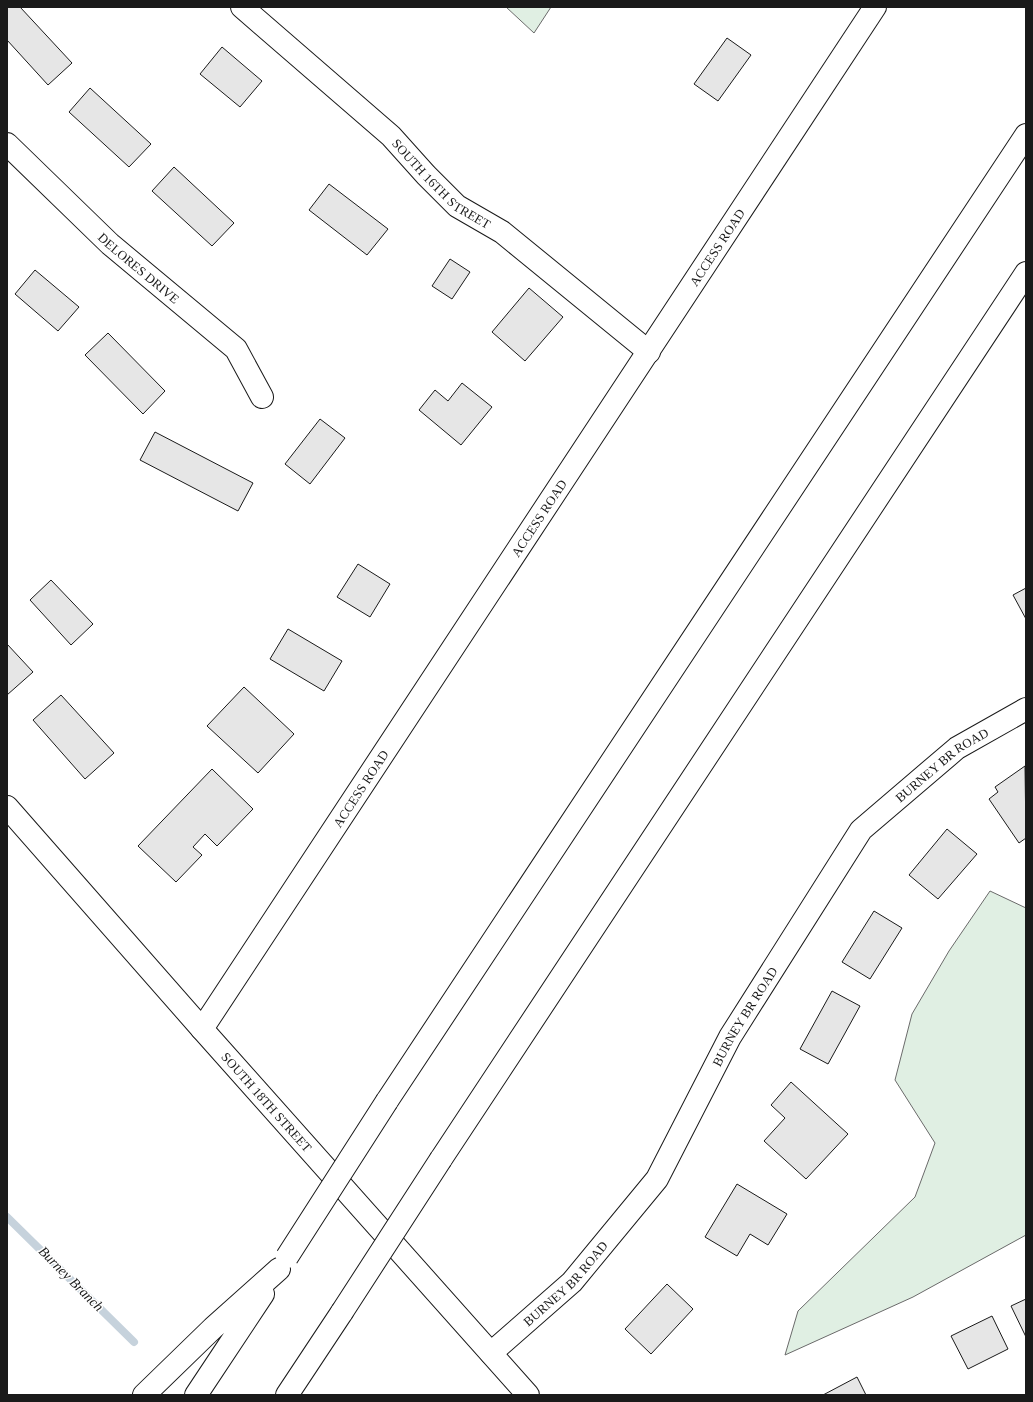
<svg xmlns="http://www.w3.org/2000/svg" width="1033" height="1402" font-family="'Times New Roman',serif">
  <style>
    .green { fill: #e0efe3; stroke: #6a6a6a }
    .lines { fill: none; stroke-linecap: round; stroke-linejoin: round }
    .stream { stroke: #c6d2dc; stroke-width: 8 }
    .building { fill: #e6e6e6; stroke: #1a1a1a }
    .minor-casing { stroke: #1a1a1a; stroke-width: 24 }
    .highway-casing { stroke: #1a1a1a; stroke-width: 24 }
    .minor { stroke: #fff; stroke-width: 22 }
    .highway { stroke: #fff; stroke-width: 22 }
    .highway-bridge-casing { stroke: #1a1a1a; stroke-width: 24; stroke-linecap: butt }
    .highway-bridge { stroke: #fff; stroke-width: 22 }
    .labels { text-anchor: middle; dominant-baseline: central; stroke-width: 3; stroke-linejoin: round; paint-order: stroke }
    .street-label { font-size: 13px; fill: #1a1a1a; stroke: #fff }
    .water-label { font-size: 14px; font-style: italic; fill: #1a1a1a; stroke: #fff }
  </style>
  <rect width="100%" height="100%" fill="#fff"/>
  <path class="green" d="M 506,7 L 551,7 L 534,33 Z
    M 990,891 L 1026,908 L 1026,1235 L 913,1297 L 785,1355 L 798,1311 L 915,1197 L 935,1143 L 895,1080 L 912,1014 L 949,951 Z"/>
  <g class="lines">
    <path class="stream" d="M 7,1217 L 134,1342"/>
  </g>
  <path class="building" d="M 7,7 L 20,7 L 72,63 L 48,85 L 7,40 Z
    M 727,38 L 751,55 L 718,101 L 694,84 Z
    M 222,47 L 262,81 L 240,107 L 200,74 Z
    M 90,88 L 151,144 L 129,167 L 69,112 Z
    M 174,167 L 234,223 L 212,246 L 152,191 Z
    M 329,184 L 388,229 L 367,255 L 309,210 Z
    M 450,259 L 470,272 L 452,299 L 432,286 Z
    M 35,270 L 79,307 L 58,331 L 15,294 Z
    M 529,288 L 563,317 L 525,361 L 492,332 Z
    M 108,333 L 165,391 L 143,414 L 85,355 Z
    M 462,383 L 492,407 L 461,445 L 419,410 L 435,390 L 448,401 Z
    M 320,419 L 345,438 L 310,484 L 285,464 Z
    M 155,432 L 253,483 L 238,511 L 140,460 Z
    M 358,564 L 390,584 L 370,617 L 337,597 Z
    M 51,580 L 93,624 L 71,645 L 30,600 Z
    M 1026,588 L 1026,619 L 1013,595 Z
    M 288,629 L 342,661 L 324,691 L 270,659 Z
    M 7,644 L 33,672 L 7,695 Z
    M 244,687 L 294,734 L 258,773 L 207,726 Z
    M 61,695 L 114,753 L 85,779 L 33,720 Z
    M 1025,766 L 1026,838 L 1019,843 L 989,799 L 998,792 L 995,787 Z
    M 212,769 L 253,809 L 217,846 L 205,834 L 193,847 L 202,855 L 176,882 L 138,846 Z
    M 947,829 L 977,854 L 938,899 L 909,875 Z
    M 874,911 L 902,928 L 870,979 L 842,962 Z
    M 832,991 L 860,1006 L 828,1064 L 800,1049 Z
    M 791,1082 L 848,1134 L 806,1179 L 764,1141 L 785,1118 L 771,1105 Z
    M 737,1184 L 787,1214 L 768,1245 L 750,1234 L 737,1256 L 705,1237 Z
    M 667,1284 L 693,1309 L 651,1354 L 625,1329 Z
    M 1026,1299 L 1026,1337 L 1011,1306 Z
    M 992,1316 L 1008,1349 L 968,1369 L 951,1336 Z
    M 857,1377 L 866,1395 L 823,1395 Z"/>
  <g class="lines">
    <g class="minor-casing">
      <g id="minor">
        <path id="s1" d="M 242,7 L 391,136 L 426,175 L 457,206 L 502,232 L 649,352"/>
        <path id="s2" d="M 7,144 L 110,244 L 236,349 L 262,397"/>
        <path id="s3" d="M 7,807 L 202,1029 L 528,1395"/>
        <path id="s4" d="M 202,1029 L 875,7"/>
        <path id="s5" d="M 491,1353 L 572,1282 L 657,1179 L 730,1037 L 861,830 L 957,748 L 1026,709"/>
      </g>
    </g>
    <g class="highway-casing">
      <path id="highway" d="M 387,1101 L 1026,135
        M 441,1159 L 1026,273
        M 144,1395 L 213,1328 L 279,1269
        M 196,1395 L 263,1294
        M 287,1395 L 342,1312"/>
    </g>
    <use href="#minor" class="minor"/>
    <use href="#highway" class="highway"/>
    <g class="highway-bridge-casing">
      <path id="highway-bridge" d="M 287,1257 L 387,1101
        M 342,1312 L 441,1159"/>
    </g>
    <use href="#highway-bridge" class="highway-bridge"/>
  </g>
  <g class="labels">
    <g class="street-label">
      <text stroke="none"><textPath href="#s1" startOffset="267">SOUTH 16TH STREET</textPath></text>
      <text stroke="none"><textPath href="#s4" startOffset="936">ACCESS ROAD</textPath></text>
      <text stroke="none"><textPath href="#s2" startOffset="181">DELORES DRIVE</textPath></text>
      <text stroke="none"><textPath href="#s4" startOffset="612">ACCESS ROAD</textPath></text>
      <text stroke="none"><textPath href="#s5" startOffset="750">BURNEY BR ROAD</textPath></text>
      <text stroke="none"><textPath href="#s4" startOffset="288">ACCESS ROAD</textPath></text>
      <text stroke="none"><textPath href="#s5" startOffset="426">BURNEY BR ROAD</textPath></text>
      <text stroke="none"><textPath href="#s3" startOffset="393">SOUTH 18TH STREET</textPath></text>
      <text stroke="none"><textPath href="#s5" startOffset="102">BURNEY BR ROAD</textPath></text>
    </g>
    <g class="water-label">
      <text transform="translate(71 1279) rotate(45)">Burney Branch</text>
    </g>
  </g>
  <rect width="1033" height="1402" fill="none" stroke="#1a1a1a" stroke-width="16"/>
</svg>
